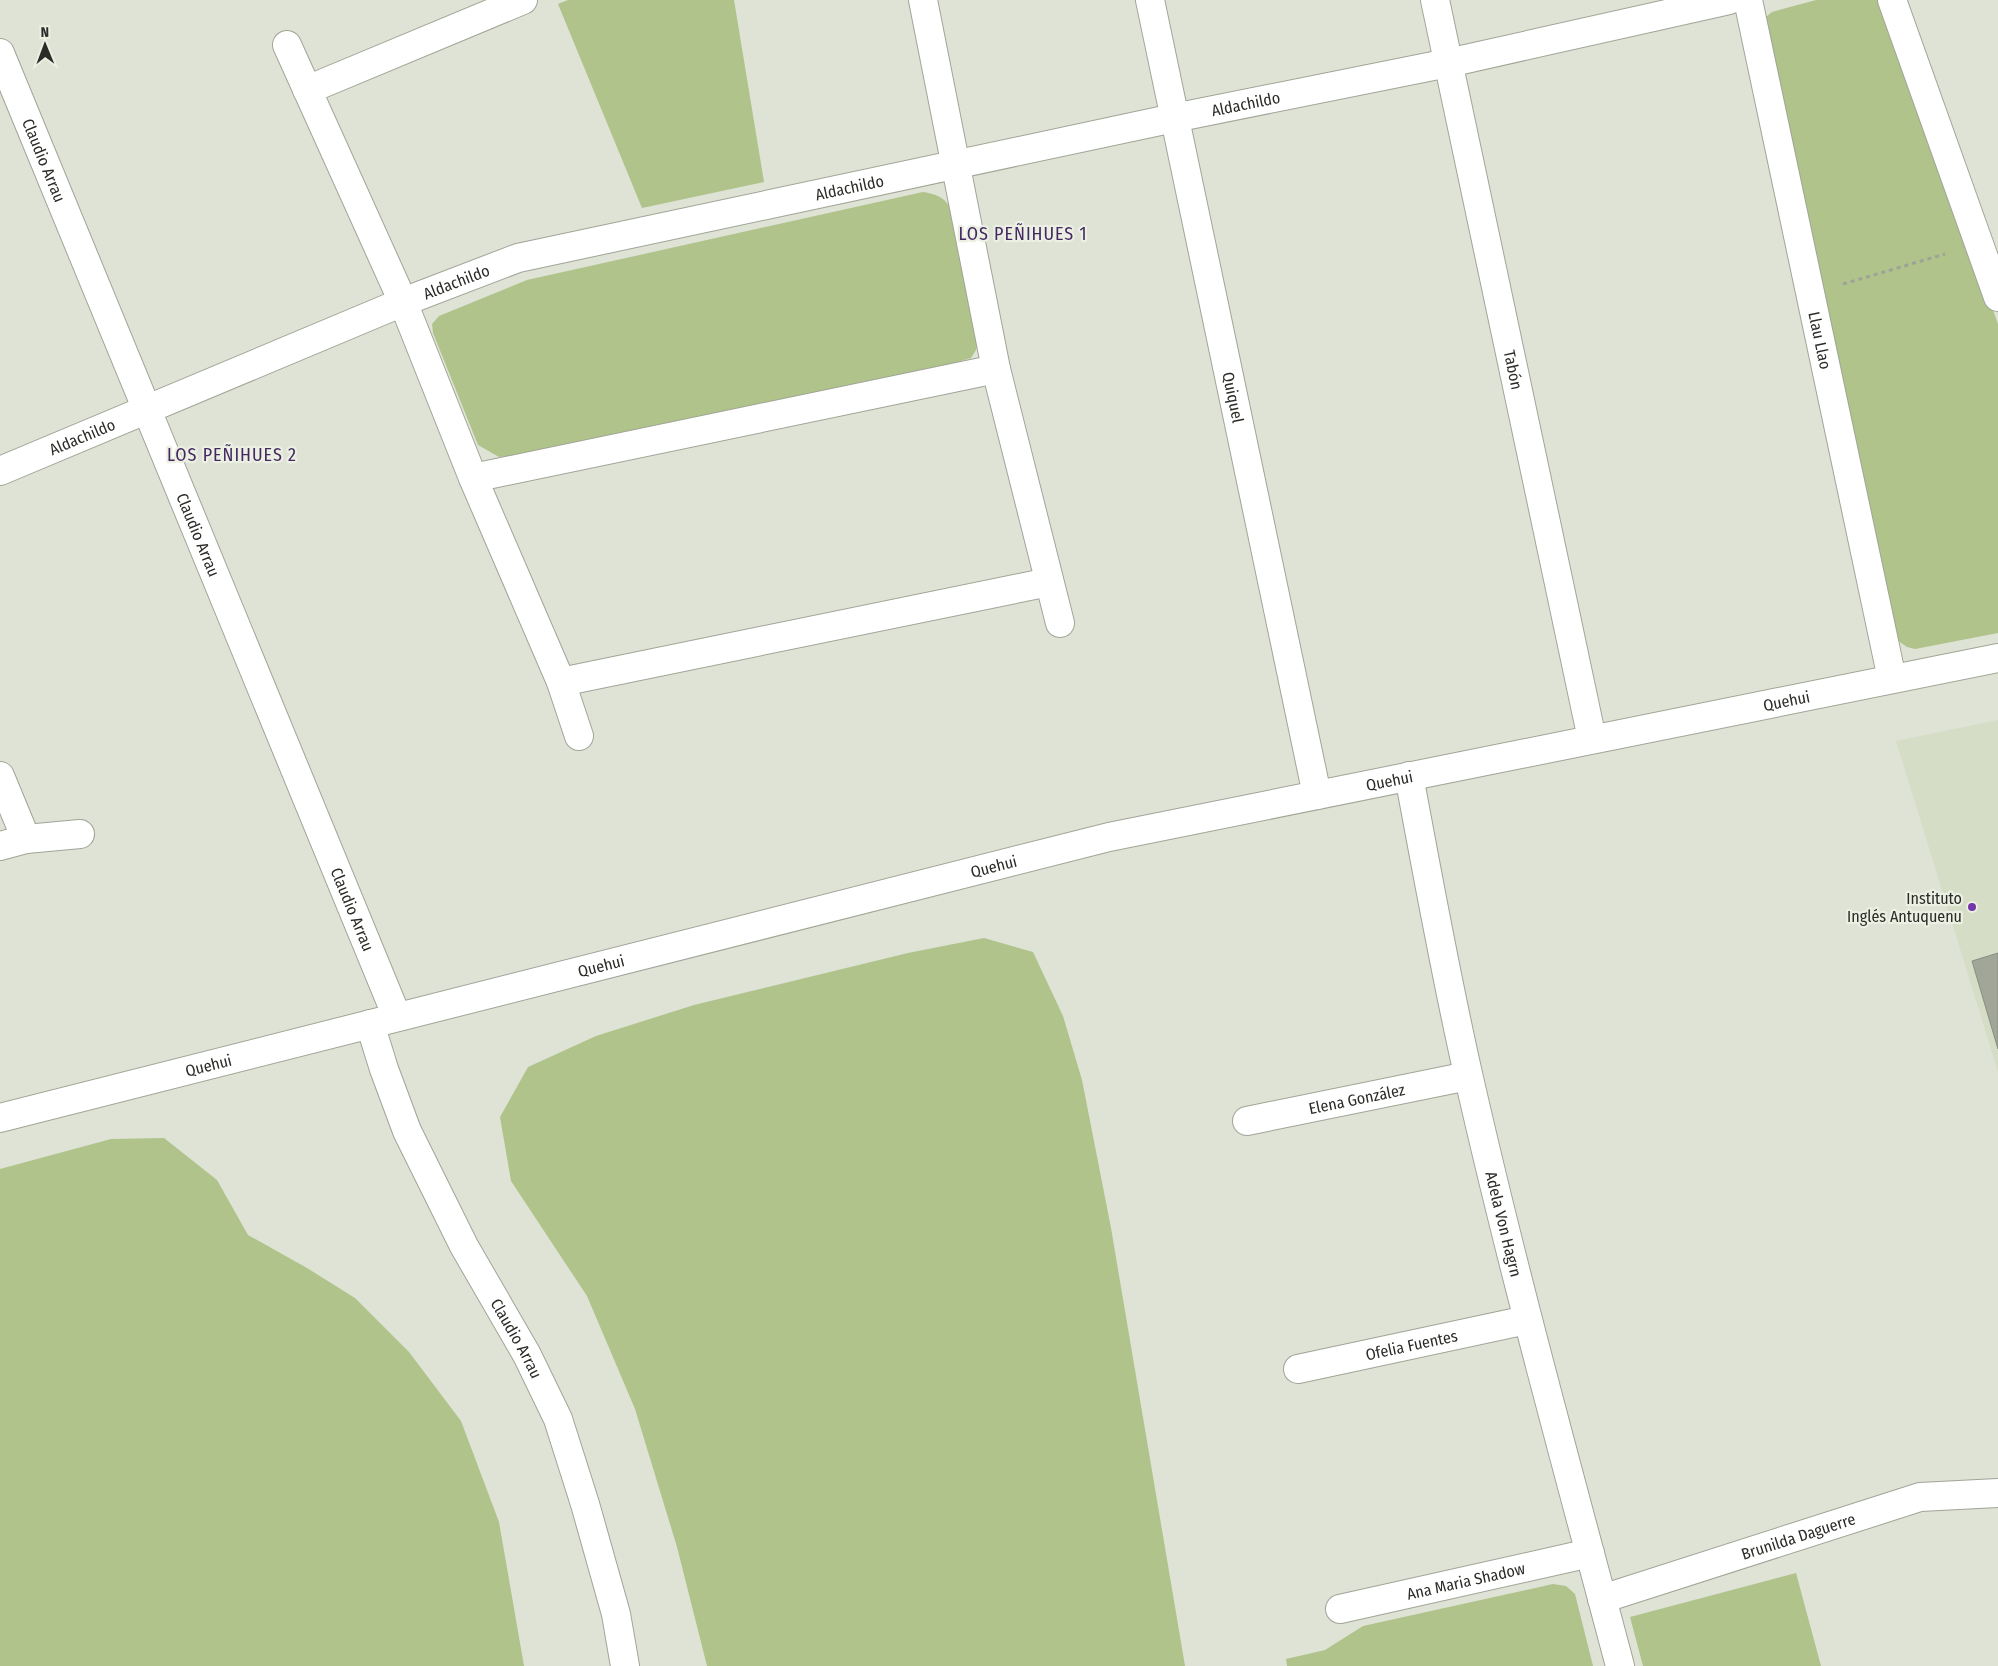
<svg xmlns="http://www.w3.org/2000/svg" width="1998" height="1666" font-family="'Fira Sans Condensed',sans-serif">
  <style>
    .built { fill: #d5ddc7 }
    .green { fill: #afc38b }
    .building { fill: #a1a698; stroke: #898e81 }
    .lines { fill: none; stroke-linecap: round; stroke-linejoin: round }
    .minor-casing { stroke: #a0a597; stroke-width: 30 }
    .path { stroke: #9ea297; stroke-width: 3; stroke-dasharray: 4 4; stroke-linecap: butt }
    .minor { stroke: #fff; stroke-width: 28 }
    .poi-dot { fill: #7336ab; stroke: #ebf0e2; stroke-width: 2 }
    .labels { text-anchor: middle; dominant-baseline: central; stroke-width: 4.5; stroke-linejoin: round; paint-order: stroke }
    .street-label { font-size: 16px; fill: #2a2c27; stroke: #ebf0e2 }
    .poi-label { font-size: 16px; fill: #2a2c27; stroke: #ebf0e2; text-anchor: end }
    .neighbourhood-label { font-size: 18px; letter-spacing: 1px; fill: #442862; stroke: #ebf0e2 }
  </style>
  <rect width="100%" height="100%" fill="#dee3d5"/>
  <path class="built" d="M 1998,720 L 1998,1072 L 1896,741 Z"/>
  <path class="green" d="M 568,0 L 734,0 L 764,182 L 642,208 L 558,4 Z
    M 1816,0 L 1881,0 L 1883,2 L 1998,324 L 1998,633 L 1915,649 L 1907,647 L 1897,640 L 1765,25 L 1766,17 L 1772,12 Z
    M 923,192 C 935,194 943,196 950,207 L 979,339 L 976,350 L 971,358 L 940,367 L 510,456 L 499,457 L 478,445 L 433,333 L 432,324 L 439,316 L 527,280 Z
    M 984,938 L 1033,952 L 1063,1016 L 1082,1080 L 1111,1228 L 1185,1666 L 707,1666 L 677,1547 L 635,1409 L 587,1296 L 511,1181 L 500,1117 L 528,1067 L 596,1036 L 694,1005 L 908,953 Z
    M 164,1138 L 217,1180 L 248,1235 L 307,1268 L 355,1298 L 409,1352 L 461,1421 L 499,1522 L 524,1666 L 0,1666 L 0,1169 L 111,1139 Z
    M 1796,1573 L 1821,1666 L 1643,1666 L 1630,1617 Z
    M 1553,1584 L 1566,1586 L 1575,1594 L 1593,1666 L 1287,1666 L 1286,1659 L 1325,1650 L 1363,1626 Z"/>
  <path class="building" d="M 1998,953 L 1998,1049 L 1972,961 Z"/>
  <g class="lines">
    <g class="minor-casing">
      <g id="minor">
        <path d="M 923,0 L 996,369 L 1060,623"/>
        <path id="s1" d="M 1150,0 L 1317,795"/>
        <path id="s2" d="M 1435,0 L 1592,739"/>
        <path id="s3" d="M 1748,0 L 1892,679"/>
        <path d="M 1892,0 L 1998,297"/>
        <path d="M 287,45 L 403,302 L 473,478 L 561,682 L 579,736"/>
        <path id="s4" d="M 0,53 L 397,1017"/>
        <path d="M 307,90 L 523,0"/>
        <path id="s5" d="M 0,471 L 403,302 L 518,258 L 1174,118 L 1448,63 L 1729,0"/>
        <path d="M 473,478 L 996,369"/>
        <path d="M 561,682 L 1049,582"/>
        <path d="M 0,776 L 26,839"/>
        <path id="s6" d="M 1409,776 C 1428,877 1446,978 1469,1078 C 1514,1276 1568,1470 1620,1666"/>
        <path d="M 0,846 L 26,839 L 80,834"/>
        <path id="s7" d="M 370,1024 L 384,1069 L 407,1131 L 464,1246 L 527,1355 L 558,1419 L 585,1504 L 616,1614 L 625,1666"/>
        <path id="s8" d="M 0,1118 L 1109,837 L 1998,658"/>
        <path id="s9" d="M 1247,1121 L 1468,1076"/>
        <path id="s10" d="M 1298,1369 L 1527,1320"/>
        <path id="s11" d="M 1602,1599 L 1920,1497 L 1998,1493"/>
        <path id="s12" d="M 1340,1609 L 1590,1553"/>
      </g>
    </g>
    <path class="path" d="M 1843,284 L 1945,254"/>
    <use href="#minor" class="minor"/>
  </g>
  <circle class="poi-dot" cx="1972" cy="907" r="5"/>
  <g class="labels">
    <g class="street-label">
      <text stroke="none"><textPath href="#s5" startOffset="1304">Aldachildo</textPath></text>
      <text stroke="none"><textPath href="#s4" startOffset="116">Claudio Arrau</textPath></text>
      <text stroke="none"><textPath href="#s5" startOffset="899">Aldachildo</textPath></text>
      <text stroke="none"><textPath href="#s5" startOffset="494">Aldachildo</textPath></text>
      <text stroke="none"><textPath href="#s3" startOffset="348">Llau Llao</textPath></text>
      <text stroke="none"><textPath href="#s2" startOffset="378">Tabón</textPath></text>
      <text stroke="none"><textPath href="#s1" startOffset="406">Quiquel</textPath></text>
      <text stroke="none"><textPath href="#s5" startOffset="89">Aldachildo</textPath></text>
      <text stroke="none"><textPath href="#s4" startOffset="521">Claudio Arrau</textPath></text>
      <text stroke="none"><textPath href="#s8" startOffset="1835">Quehui</textPath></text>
      <text stroke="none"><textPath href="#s8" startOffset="1430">Quehui</textPath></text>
      <text stroke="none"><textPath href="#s8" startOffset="1025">Quehui</textPath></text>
      <text stroke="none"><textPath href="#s4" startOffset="926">Claudio Arrau</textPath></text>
      <text stroke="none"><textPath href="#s8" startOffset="620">Quehui</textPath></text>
      <text stroke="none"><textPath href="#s8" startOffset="215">Quehui</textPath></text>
      <text stroke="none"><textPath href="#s9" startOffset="112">Elena González</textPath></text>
      <text stroke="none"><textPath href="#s6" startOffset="458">Adela Von Hagrn</textPath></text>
      <text stroke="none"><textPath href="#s7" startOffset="348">Claudio Arrau</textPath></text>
      <text stroke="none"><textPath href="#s10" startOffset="116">Ofelia Fuentes</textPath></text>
      <text stroke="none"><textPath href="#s11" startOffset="206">Brunilda Daguerre</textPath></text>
      <text stroke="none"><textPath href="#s12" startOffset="129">Ana Maria Shadow</textPath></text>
    </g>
    <g class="poi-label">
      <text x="1962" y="898">Instituto<tspan x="1962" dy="18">Inglés Antuquenu</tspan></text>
    </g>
    <g class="neighbourhood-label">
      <text x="1023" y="234">LOS PEÑIHUES 1</text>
      <text x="232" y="455">LOS PEÑIHUES 2</text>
    </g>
  </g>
  <g transform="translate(45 45) rotate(359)" stroke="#ebf0e2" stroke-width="4" paint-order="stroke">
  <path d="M0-4L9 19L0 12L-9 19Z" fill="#2a2c27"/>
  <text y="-8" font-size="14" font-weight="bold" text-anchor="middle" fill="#2a2c27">N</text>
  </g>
</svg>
